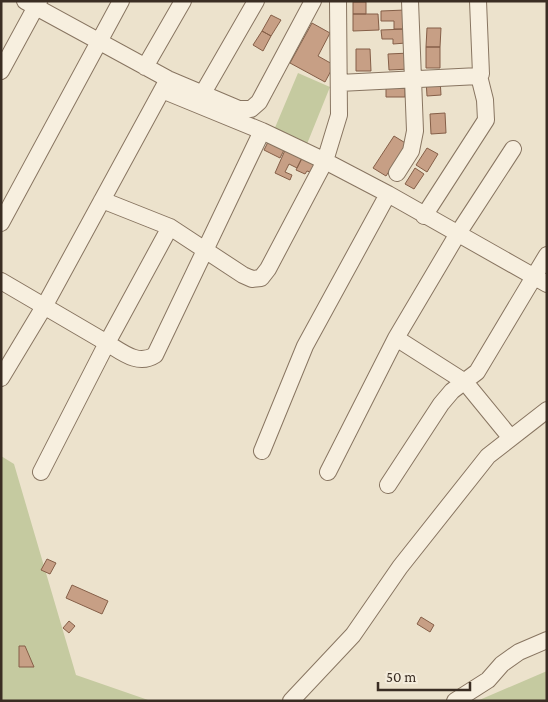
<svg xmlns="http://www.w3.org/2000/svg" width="548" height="702" font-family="'Crimson Pro',serif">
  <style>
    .green { fill: #c5caa0 }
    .building { fill: #c79f85; stroke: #855f48 }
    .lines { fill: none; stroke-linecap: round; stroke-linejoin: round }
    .minor-casing { stroke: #887561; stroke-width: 18 }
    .minor { stroke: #f7efdf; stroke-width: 16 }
  </style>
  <rect width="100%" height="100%" fill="#ece2cc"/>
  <path class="green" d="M 298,73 L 330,87 L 307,144 L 274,130 Z
    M 1,456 L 14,464 L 76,675 L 151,701 L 1,701 Z
    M 547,671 L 547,701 L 477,701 Z"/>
  <path class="building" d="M 353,2 L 366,2 L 366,14 L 353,14 Z
    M 405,10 L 406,29 L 394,29 L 394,21 L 381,21 L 381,11 Z
    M 353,14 L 378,14 L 379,30 L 353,31 Z
    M 271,15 L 281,20 L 271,36 L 262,31 Z
    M 312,23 L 330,33 L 318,56 L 334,65 L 325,82 L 290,63 Z
    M 427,28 L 441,28 L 440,47 L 426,47 Z
    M 406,29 L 406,43 L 393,44 L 393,39 L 382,39 L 381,30 Z
    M 262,31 L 271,36 L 263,51 L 253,45 Z
    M 426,47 L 440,47 L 440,68 L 426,68 Z
    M 356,49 L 370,49 L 371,71 L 356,71 Z
    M 410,53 L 410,69 L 389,70 L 388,54 Z
    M 440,79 L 441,95 L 427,96 L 426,80 Z
    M 386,86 L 405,86 L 405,97 L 386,97 Z
    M 445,113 L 446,133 L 431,134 L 430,114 Z
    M 394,136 L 407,144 L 386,176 L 373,168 Z
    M 269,140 L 285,148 L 280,158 L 264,150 Z
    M 286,148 L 303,156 L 297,168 L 289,164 L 285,172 L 292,175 L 290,180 L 275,173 Z
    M 427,148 L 438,154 L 427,172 L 416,165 Z
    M 303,156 L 321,164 L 316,174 L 307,171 L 305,174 L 296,170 Z
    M 415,168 L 424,174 L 414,189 L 405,184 Z
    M 47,559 L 56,563 L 50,574 L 41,570 Z
    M 72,585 L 108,601 L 102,614 L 66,598 Z
    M 421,617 L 434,625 L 430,632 L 417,624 Z
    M 69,621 L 75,626 L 69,633 L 63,628 Z
    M 19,646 L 25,646 L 34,667 L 19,667 Z"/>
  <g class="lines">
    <g class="minor-casing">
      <path id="minor" d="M 25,1 L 168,79 L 239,109 L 251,109 L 259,102 L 313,1
        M 145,67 L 183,1
        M 1,71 L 39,1
        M 339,83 L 479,76 L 481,74 L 478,1
        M 162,90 L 262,131 L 325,161 L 388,194 L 547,284
        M 203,93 L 256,1
        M 397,173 L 411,151 L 415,131 L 410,1
        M 102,200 L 170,227 L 243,275 L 252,279 L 261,278 L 268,269 L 325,161 L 339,115 L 338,1
        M 424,216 L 486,120 L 485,100 L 479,76
        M 1,223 L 121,1
        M 170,227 L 107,343 C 122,352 138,366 155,355 L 262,131
        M 1,281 L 107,343 L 41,472
        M 396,338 L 465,382 L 510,437
        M 1,378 L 45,305 L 167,81
        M 262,451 L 305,346 L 388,194
        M 328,472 L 396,338 L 457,235 L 513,149
        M 388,485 L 441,404 L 452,391 L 477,372 L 547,255
        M 291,701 L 353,635 L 400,567 L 488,456 L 547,410
        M 455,701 L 488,680 L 502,664 L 519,652 L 547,640"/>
    </g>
    <use href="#minor" class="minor"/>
  </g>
  <rect width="548" height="702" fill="none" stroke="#3a2d23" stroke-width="5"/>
  <path d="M378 682v8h92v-8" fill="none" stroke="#3a2d23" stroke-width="2.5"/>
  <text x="386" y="682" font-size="15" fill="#3a2d23" stroke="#f4ecdb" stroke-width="4" paint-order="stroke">50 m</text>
</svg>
